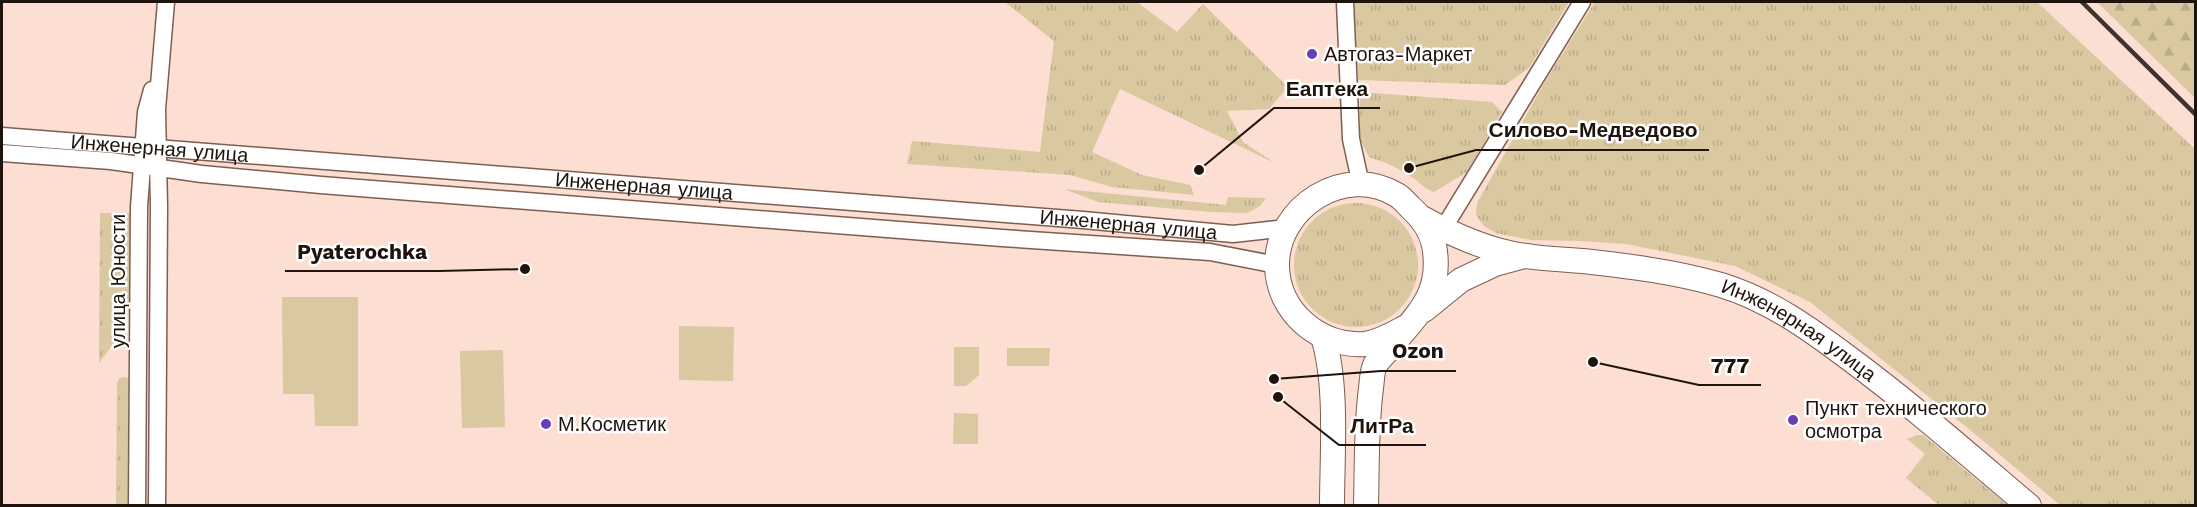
<svg xmlns="http://www.w3.org/2000/svg" width="2197" height="507" font-family="'Work Sans',sans-serif">
  <style>
    .grass { fill: url(#grass-tufts) }
    .forest { fill: url(#forest-firs) }
    .park { fill: #d9c8a0 }
    .lines { fill: none; stroke-linecap: round; stroke-linejoin: round }
    .street-casing { stroke: #7e5e51; stroke-width: 19 }
    .secondary-casing { stroke: #7e5e51; stroke-width: 26 }
    .street { stroke: #fff; stroke-width: 16 }
    .secondary { stroke: #fff; stroke-width: 24 }
    .rail { stroke: #40312a; stroke-width: 4.5 }
    .poi-dot { fill: #663eb6; stroke: #fff; stroke-width: 2 }
    .labels { text-anchor: middle; dominant-baseline: central; stroke-width: 5; stroke-linejoin: round; paint-order: stroke }
    .poi-label { font-size: 20px; fill: #1f130d; stroke: #fff; text-anchor: start }
    .street-label { font-size: 20px; fill: #1f130d; stroke: #fff }
    .leader { fill: none; stroke: #1f130d; stroke-width: 2 }
    .callout-dot { fill: #1f130d; stroke: #fff; stroke-width: 2 }
    .callout-label { font-size: 21px; text-anchor: middle; font-weight: bold; fill: #1f130d; stroke: #fff; stroke-width: 5; stroke-linejoin: round; paint-order: stroke }
  </style>
  <defs>
    <pattern id="grass-tufts" width="24" height="20" patternUnits="userSpaceOnUse" patternTransform="scale(1.5)"><rect width="24" height="20" fill="#d9c8a0"/><path d="M3 7l-1-3M5 7V3M7 7l1-3M15 17l-1-3M17 17v-4M19 17l1-3" fill="none" stroke="#baab89"/></pattern>
    <pattern id="forest-firs" width="22" height="20" patternUnits="userSpaceOnUse" patternTransform="scale(1.5)"><rect width="22" height="20" fill="#d9c8a0"/><path d="M5 1l3.5 6h-7zM16 11l3.5 6h-7z" fill="#baab89"/></pattern>
  </defs>
  <rect width="100%" height="100%" fill="#fcded2"/>
  <path class="grass" d="M 1005,2 L 1137,2 L 1177,32 L 1203,4 L 1288,87 L 1269,109 L 1227,111 L 1243,142 L 1273,162 L 1120,89 L 1092,152 L 1142,175 L 1190,185 L 1194,195 L 1112,187 L 1070,175 L 907,164 L 912,141 L 1040,152 L 1054,41 Z
    M 1353,2 L 1569,2 L 1529,68 L 1505,85 L 1358,80 Z
    M 1595,2 L 2037,2 L 2195,149 L 2195,505 L 2060,505 L 1969,429 L 1810,302 L 1735,266 L 1626,244 L 1580,241 L 1531,240 L 1496,233 L 1485,227 L 1476,215 L 1477,203 L 1546,80 Z
    M 1360,92 L 1492,102 L 1502,112 L 1467,172 L 1434,192 C 1424,189 1419,181 1410,176 C 1397,167 1384,162 1369,157 L 1359,137 Z
    M 1064,189 L 1226,205 L 1228,197 L 1266,198 L 1260,206 L 1247,213 L 1211,212 L 1098,202 Z
    M1294 265a62 62 0 1 1 124 0a62 62 0 1 1-124 0Z
    M 100,213 L 130,213 L 129,308 L 125,328 L 99,363 Z
    M 123,377 L 129,378 L 131,384 L 130,505 L 116,506 L 117,383 L 119,379 Z
    M 1917,435 L 1923,435 L 2007,505 L 1939,505 L 1906,478 L 1925,454 L 1907,439 Z"/>
  <path class="forest" d="M 2097,2 L 2195,2 L 2195,98 Z"/>
  <path class="park" d="M 282,297 L 358,297 L 358,426 L 315,426 L 314,394 L 283,394 Z
    M 679,326 L 734,327 L 733,381 L 679,380 Z
    M 954,347 L 979,347 L 979,375 L 966,386 L 954,386 Z
    M 1007,348 L 1050,348 L 1049,366 L 1007,366 Z
    M 503,350 L 505,427 L 462,428 L 460,351 Z
    M 954,413 L 978,414 L 978,444 L 953,444 Z"/>
  <g class="lines">
    <g class="street-casing">
      <g id="street">
        <path d="M 1345,2 L 1351,139 L 1361,185"/>
        <path id="s1" d="M 2,136 L 1083,220 L 1233,234 L 1286,228"/>
        <path d="M 2,153 L 111,161 L 202,174 L 321,185 L 1002,238 L 1210,252 L 1277,265"/>
        <path d="M 1443,229 L 1582,2"/>
        <path d="M 137,506 L 139,207 L 146,112 L 152,90"/>
        <path d="M 157,506 L 159,207 L 157,109 L 166,2"/>
      </g>
    </g>
    <g class="secondary-casing">
      <g id="secondary">
        <path id="s2" d="M 1422,218 C 1446,231 1472,243 1497,250 C 1525,258 1554,259 1583,261 C 1629,266 1676,272 1721,285 C 1770,300 1810,329 1850,359 C 1912,405 1970,456 2029,506"/>
        <path d="M 1424,310 L 1461,280 L 1495,264 L 1521,257"/>
        <path d="M 1323,337 C 1338,384 1332,455 1332,506"/>
        <path d="M 1366,506 C 1367,466 1366,426 1371,388 C 1372,381 1372,371 1375,365 C 1379,359 1385,353 1390,348 C 1418,313 1443,294 1434,245 C 1431,230 1421,217 1410,207 C 1406,203 1402,198 1397,195 C 1345,163 1276,207 1277,266 C 1278,312 1319,347 1365,344 C 1380,342 1393,334 1406,327"/>
      </g>
    </g>
    <use href="#street" class="street"/>
    <use href="#secondary" class="secondary"/>
    <path class="rail" d="M 2082,2 L 2196,115"/>
  </g>
  <g class="poi-dot">
    <circle cx="1312" cy="54" r="6"/>
    <circle cx="1793" cy="420" r="6"/>
    <circle cx="546" cy="424" r="6"/>
  </g>
  <g class="labels">
    <g class="poi-label">
      <text x="1324" y="54">Автогаз-Маркет</text>
      <text x="1805" y="408">Пункт технического<tspan x="1805" dy="23">осмотра</tspan></text>
      <text x="558" y="424">М.Косметик</text>
    </g>
    <g class="street-label">
      <text stroke="none"><textPath href="#s1" startOffset="158">Инженерная улица</textPath></text>
      <text stroke="none"><textPath href="#s1" startOffset="644">Инженерная улица</textPath></text>
      <text stroke="none"><textPath href="#s1" startOffset="1130">Инженерная улица</textPath></text>
      <text transform="translate(118 281) rotate(-90)">улица Юности</text>
      <text stroke="none"><textPath href="#s2" startOffset="399">Инженерная улица</textPath></text>
    </g>
  </g>
  <path class="leader" d="M1199 170L1274 108H1380M1409 168L1476 150H1709M525 269L439 271H285M1274 379L1381 371H1456M1593 362L1699 385H1761M1278 397L1339 445H1426"/>
  <g class="callout-dot">
    <circle cx="1199" cy="170" r="6"/>
    <circle cx="1409" cy="168" r="6"/>
    <circle cx="525" cy="269" r="6"/>
    <circle cx="1274" cy="379" r="6"/>
    <circle cx="1593" cy="362" r="6"/>
    <circle cx="1278" cy="397" r="6"/>
  </g>
  <g class="callout-label">
    <text x="1327" y="96">Еаптека</text>
    <text x="1593" y="137">Силово-Медведово</text>
    <text x="362" y="259">Pyaterochka</text>
    <text x="1418" y="358">Ozon</text>
    <text x="1730" y="373">777</text>
    <text x="1382" y="433">ЛитРа</text>
  </g>
  <rect width="2197" height="507" fill="none" stroke="#1f130d" stroke-width="6"/>
</svg>
